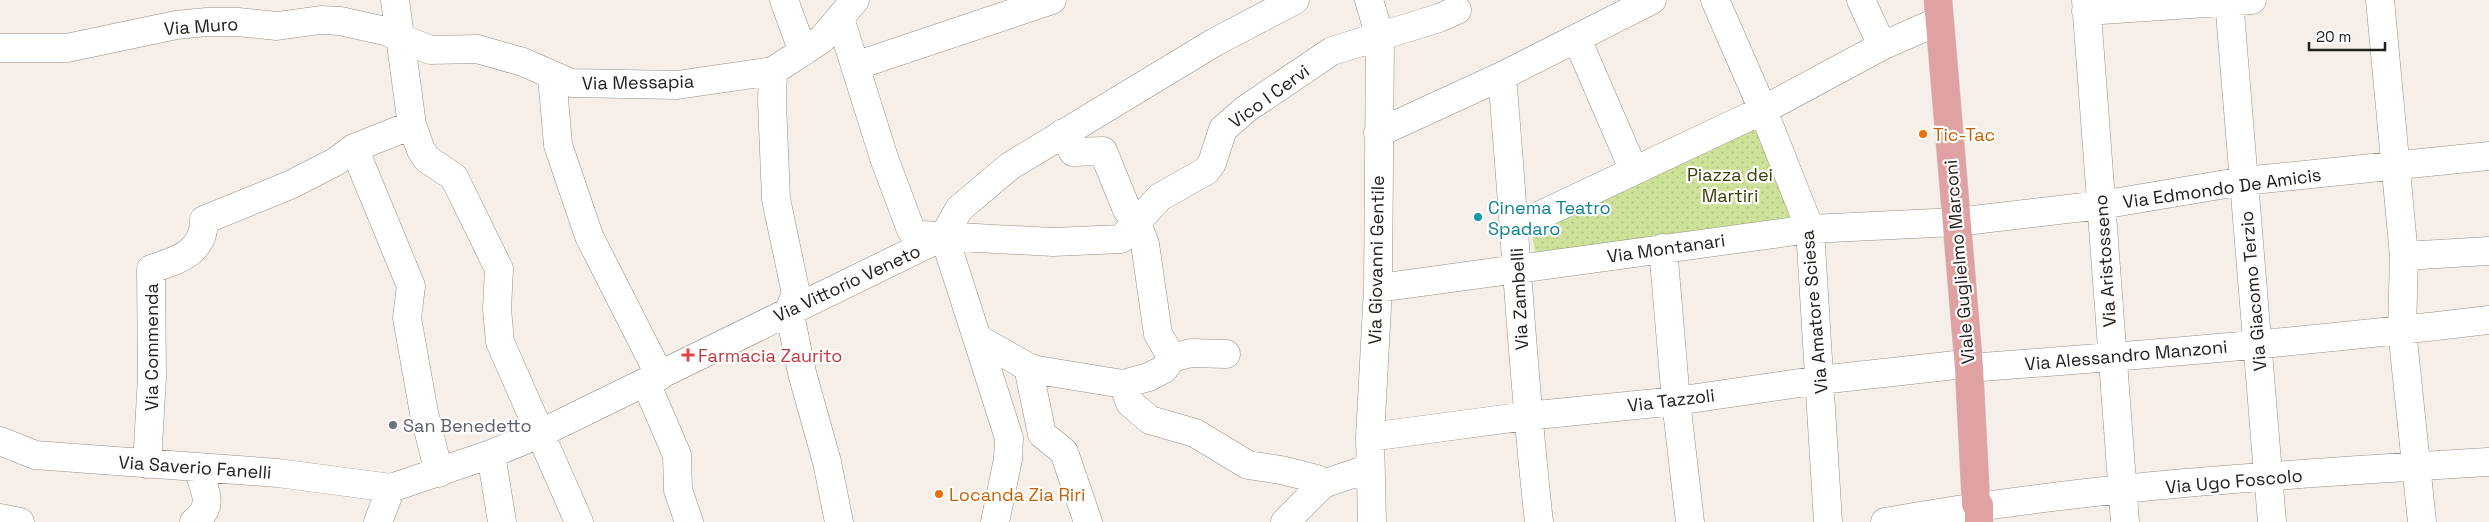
<svg xmlns="http://www.w3.org/2000/svg" width="2489" height="522" font-family="'Space Grotesk',sans-serif">
  <style>
    .park { fill: url(#park-dots) }
    .lines { fill: none; stroke-linecap: round; stroke-linejoin: round }
    .minor-casing { stroke: #948e88; stroke-width: 29 }
    .major-casing { stroke: #cececd; stroke-width: 29 }
    .minor { stroke: #fff; stroke-width: 28 }
    .major { stroke: #e0a1a3; stroke-width: 28 }
    .food-dot { fill: #e8710a; stroke: #fffefc; stroke-width: 2 }
    .culture-dot { fill: #0f9aa8; stroke: #fffefc; stroke-width: 2 }
    .health-dot { fill: #e0444e; stroke: #fffefc; stroke-width: 2 }
    .worship-dot { fill: #6b7280; stroke: #fffefc; stroke-width: 2 }
    .labels { text-anchor: middle; dominant-baseline: central; stroke-width: 4.5; stroke-linejoin: round; paint-order: stroke }
    .street-label { font-size: 18px; fill: #22201d; stroke: #fffefc }
    .food-label { font-size: 18px; fill: #c56008; stroke: #fffefc; text-anchor: start }
    .park-label { font-size: 18px; fill: #354008; stroke: #fffefc }
    .culture-label { font-size: 18px; fill: #0d838f; stroke: #fffefc; text-anchor: start }
    .health-label { font-size: 18px; fill: #be3a42; stroke: #fffefc; text-anchor: start }
    .worship-label { font-size: 18px; fill: #5b616d; stroke: #fffefc; text-anchor: start }
  </style>
  <defs>
    <pattern id="park-dots" width="8" height="8" patternUnits="userSpaceOnUse" patternTransform="scale(1.25)"><rect width="8" height="8" fill="#cee199"/><path d="M2 2h.1M6 6h.1" fill="none" stroke="#b1c183" stroke-width="1.8" stroke-linecap="round"/></pattern>
  </defs>
  <rect width="100%" height="100%" fill="#f6efe9"/>
  <path class="park" d="M 1754,126 L 1792,219 L 1536,257 L 1531,228 Z"/>
  <g class="lines">
    <g class="minor-casing">
      <path id="minor" d="M 395,0 L 412,125 L 421,150 L 427,159 L 454,177 L 499,269 L 497,309 L 500,342 L 579,522
        M 784,0 L 803,52
        M 1369,0 L 1380,37 L 1378,288 L 1370,437 L 1372,522
        M 1715,0 L 1763,110 L 1810,229 L 1828,522
        M 1861,0 L 1882,46
        M 2086,0 L 2125,522
        M 2229,0 L 2272,522
        M 2380,0 L 2404,256 L 2402,330 L 2422,522
        M 2086,11 L 2252,0
        M 840,18 L 884,158 L 911,230 L 920,235 L 1053,242 L 1121,239 L 1160,197 L 1206,171 L 1212,163 L 1223,129 L 1246,109 L 1332,51 L 1439,18 L 1457,10
        M 1577,39 L 1634,171
        M 0,48 L 67,48 L 176,25 L 207,22 L 238,22 L 277,26 L 321,20 L 340,21 L 385,31 L 430,50 L 477,49 L 523,62 L 571,83 L 677,85 L 773,71 L 822,39 L 855,0
        M 855,66 L 1052,0
        M 773,71 L 772,102 L 776,199 L 796,294 L 789,310 L 802,373 L 827,462 L 839,522
        M 552,76 L 558,145 L 589,236 L 660,376
        M 1502,76 C 1515,225 1522,374 1539,522
        M 1063,133 L 1073,152 L 1103,151 L 1127,210 L 1136,221 L 1145,244 L 1158,334 L 1172,358
        M 1378,133 L 1502,76 L 1652,0
        M 354,148 L 411,286 L 407,318 L 424,413 L 439,473
        M 1515,227 L 1763,110 L 1882,46 L 1939,21
        M 944,236 L 977,338
        M 1663,248 L 1676,401 L 1690,522
        M 2404,256 L 2489,251
        M 1378,288 L 1810,229 L 1956,222 L 2101,205 L 2244,181 L 2489,156
        M 1028,367 L 1037,370 L 1123,384 L 1149,377 L 1164,369 L 1172,358 L 1191,353 L 1226,354
        M 646,383 L 677,455 L 678,490 L 689,522
        M 1123,384 L 1130,403 L 1150,420 L 1195,433 L 1248,465 L 1281,470 L 1317,479 L 1323,484
        M 1042,434 L 1064,452 L 1088,522
        M 1370,437 L 1527,416 L 1676,401 L 1820,380 L 1965,364 L 1969,368 C 2143,355 2316,341 2489,320
        M 0,441 L 35,455 L 278,473 L 391,488
        M 491,454 L 502,522
        M 147,464 L 152,377 L 151,269 C 178,260 204,253 204,220 L 290,185 L 335,162 L 354,148 L 412,125
        M 0,518 L 20,522
        M 194,522 C 216,505 204,491 198,468
        M 378,522 L 391,488 L 491,454 L 539,434 L 944,236 L 959,209 L 1010,166 L 1215,42 L 1295,0
        M 995,522 L 1008,459 L 1009,438 L 977,338 L 1028,367 L 1042,434
        M 1285,522 L 1323,484 L 1370,468
        M 1885,522 C 2084,486 2287,474 2489,462"/>
    </g>
    <g class="major-casing">
      <path id="major" d="M 1938,0 L 1969,368 L 1976,504 L 1979,505 L 1979,522"/>
    </g>
    <use href="#minor" class="minor"/>
    <use href="#major" class="major"/>
  </g>
  <g class="food-dot">
    <circle cx="1923" cy="134" r="5"/>
    <circle cx="939" cy="494" r="5"/>
  </g>
  <circle class="culture-dot" cx="1478" cy="217" r="5"/>
  <path class="health-dot" d="M685.5 347.5h5v5h5v5h-5v5h-5v-5h-5v-5h5z"/>
  <circle class="worship-dot" cx="393" cy="425" r="5"/>
  <g class="labels">
    <g class="street-label">
      <text transform="translate(201 26) rotate(-4)">Via Muro</text>
      <text transform="translate(638 82) rotate(-1)">Via Messapia</text>
      <text transform="translate(1269 96) rotate(-36)">Vico I Cervi</text>
      <text transform="translate(2222 188) rotate(-8)">Via Edmondo De Amicis</text>
      <text transform="translate(1666 248) rotate(-8)">Via Montanari</text>
      <text transform="translate(1376 260) rotate(-89)">Via Giovanni Gentile</text>
      <text transform="translate(2105 261) rotate(-94)">Via Aristosseno</text>
      <text transform="translate(1959 262) rotate(-95)">Viale Guglielmo Marconi</text>
      <text transform="translate(847 283) rotate(-25)">Via Vittorio Veneto</text>
      <text transform="translate(2253 291) rotate(-95)">Via Giacomo Terzio</text>
      <text transform="translate(1519 299) rotate(-93)">Via Zambelli</text>
      <text transform="translate(1814 312) rotate(-95)">Via Amatore Sciesa</text>
      <text transform="translate(151 347) rotate(-90)">Via Commenda</text>
      <text transform="translate(2126 355) rotate(-5)">Via Alessandro Manzoni</text>
      <text transform="translate(1671 400) rotate(-7)">Via Tazzoli</text>
      <text transform="translate(195 467) rotate(4)">Via Saverio Fanelli</text>
      <text transform="translate(2234 481) rotate(-5)">Via Ugo Foscolo</text>
    </g>
    <g class="food-label">
      <text x="1933" y="134">Tic-Tac</text>
      <text x="949" y="494">Locanda Zia Riri</text>
    </g>
    <g class="park-label">
      <text x="1730" y="174">Piazza dei<tspan x="1730" dy="21">Martiri</tspan></text>
    </g>
    <g class="culture-label">
      <text x="1488" y="207">Cinema Teatro<tspan x="1488" dy="21">Spadaro</tspan></text>
    </g>
    <g class="health-label">
      <text x="698" y="355">Farmacia Zaurito</text>
    </g>
    <g class="worship-label">
      <text x="403" y="425">San Benedetto</text>
    </g>
  </g>
  <path d="M2309 42v8h76v-8" fill="none" stroke="#22201d" stroke-width="2.5"/>
  <text x="2316" y="42" font-size="15" fill="#22201d" stroke="#fffefc" stroke-width="4" paint-order="stroke">20 m</text>
</svg>
